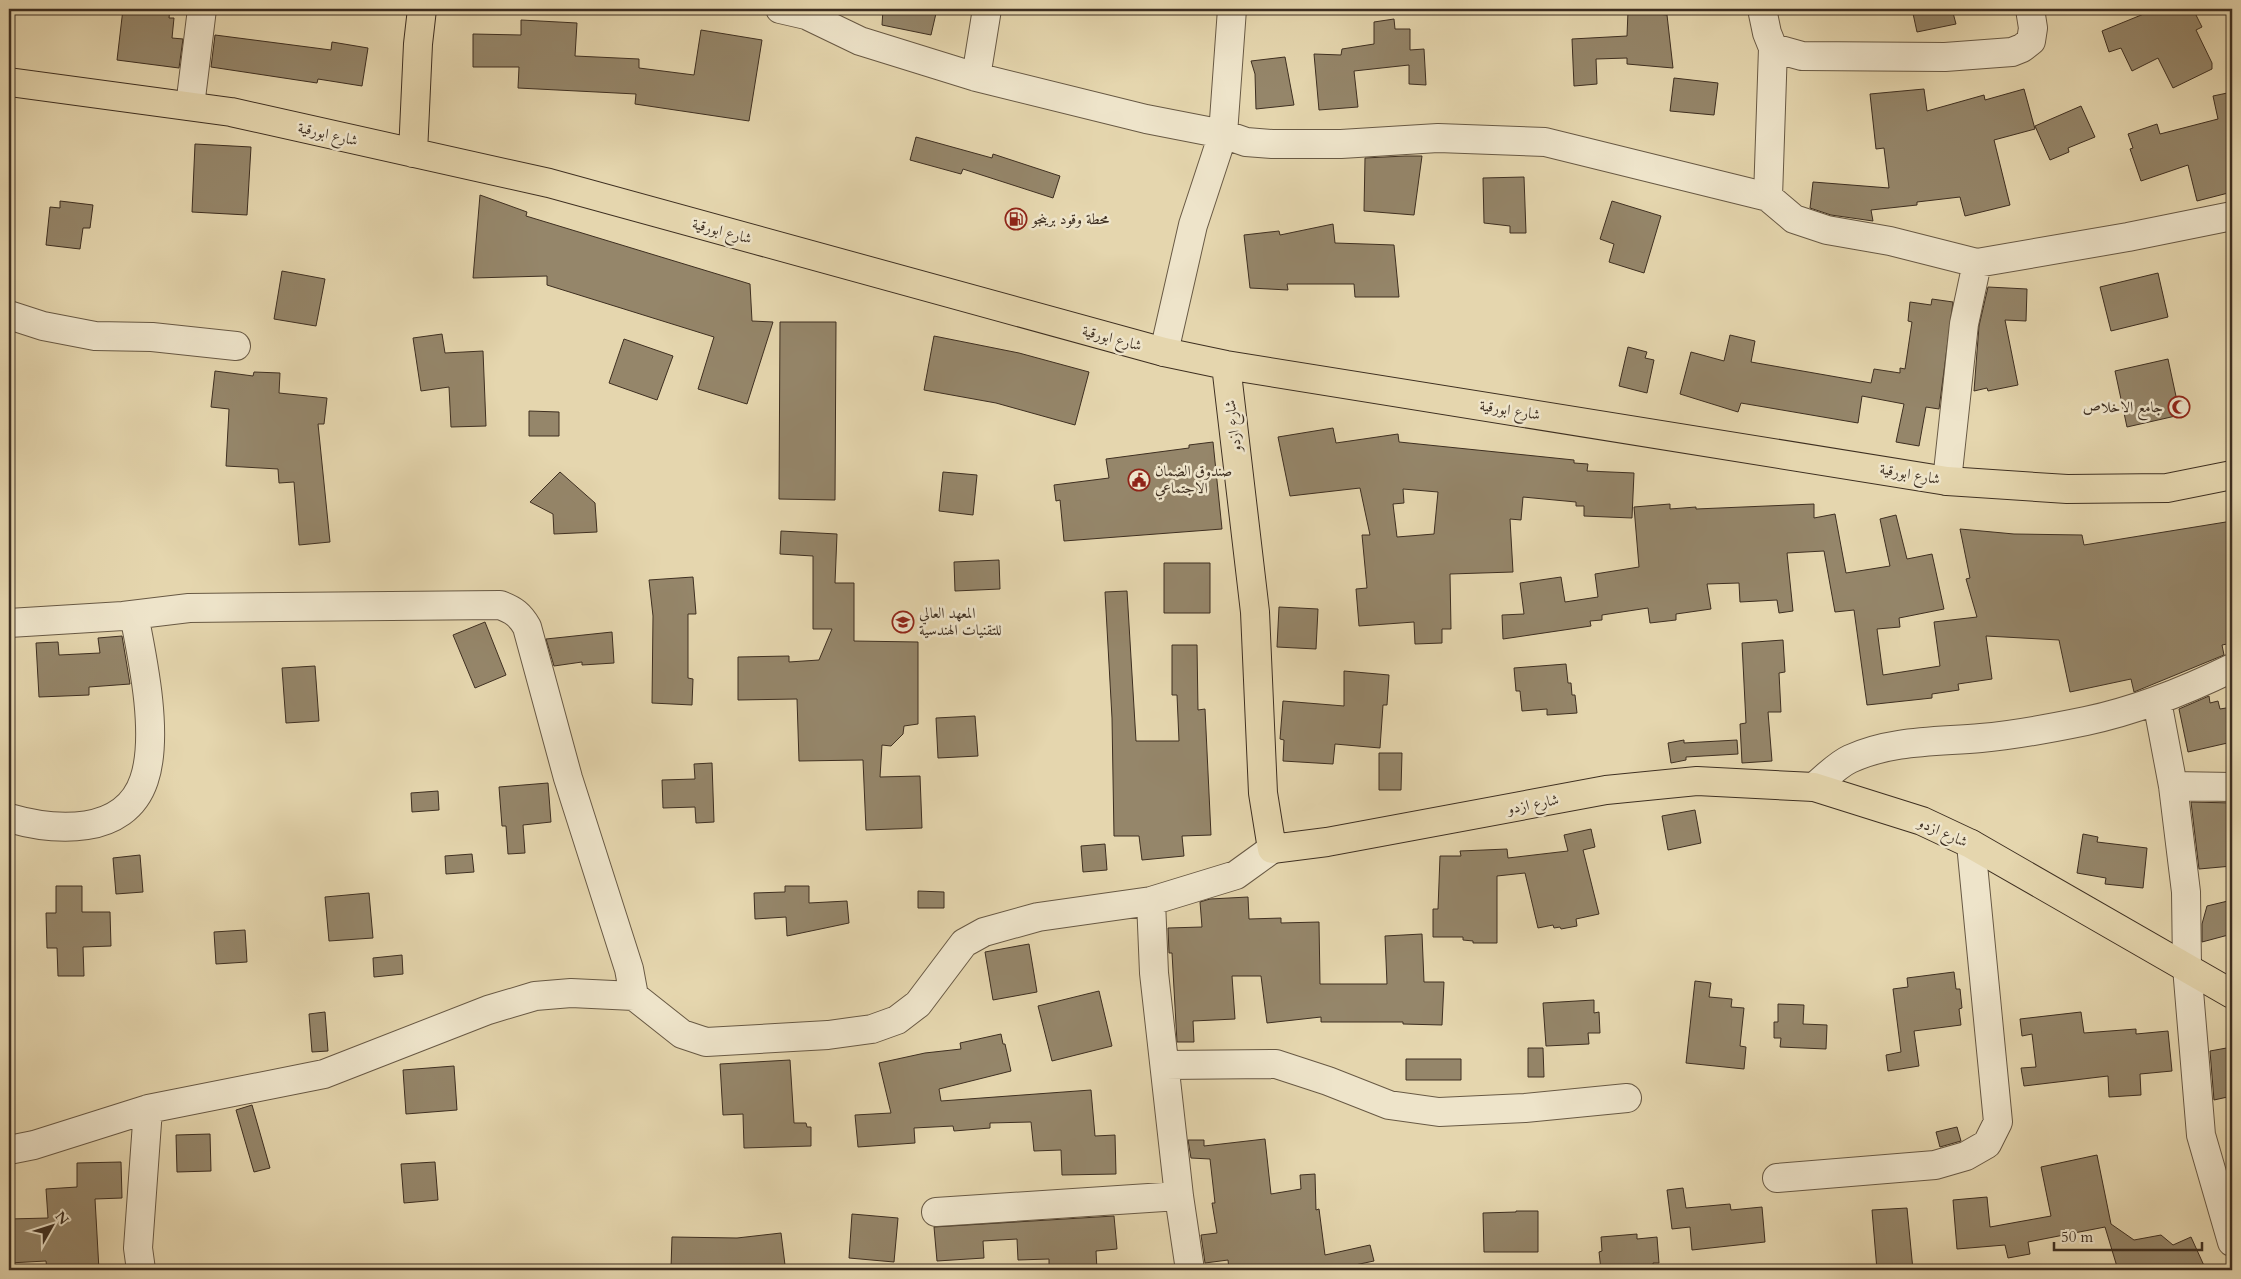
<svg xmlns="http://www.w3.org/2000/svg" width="2241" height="1279" font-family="Cardo,Amiri,serif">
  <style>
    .building { fill: #95866a; stroke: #3e2f21; fill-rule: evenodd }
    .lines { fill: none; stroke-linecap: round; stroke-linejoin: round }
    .minor-casing { stroke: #685944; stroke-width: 30 }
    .major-casing { stroke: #3e2f21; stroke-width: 30 }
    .minor { stroke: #eee4ca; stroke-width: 28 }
    .major { stroke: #e5d6ae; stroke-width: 28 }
    .labels { text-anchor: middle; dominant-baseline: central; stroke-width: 5; stroke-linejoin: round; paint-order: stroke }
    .street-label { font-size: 15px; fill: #3e2f21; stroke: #eee4ca }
    .poi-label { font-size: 15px; fill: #3e2f21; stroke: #eee4ca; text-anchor: start }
  </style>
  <rect width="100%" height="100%" fill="#e5d6ae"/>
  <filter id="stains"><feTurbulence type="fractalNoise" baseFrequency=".004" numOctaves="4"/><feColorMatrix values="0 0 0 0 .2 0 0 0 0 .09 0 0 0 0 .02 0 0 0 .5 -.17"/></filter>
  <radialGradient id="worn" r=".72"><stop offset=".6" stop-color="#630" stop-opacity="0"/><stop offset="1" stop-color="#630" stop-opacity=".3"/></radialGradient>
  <path class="building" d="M 123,9 L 170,9 L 169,18 L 174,18 L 172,38 L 183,39 L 179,68 L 117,60 Z
    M 883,9 L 937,9 L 931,35 L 882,25 Z
    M 1912,9 L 1952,9 L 1956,24 L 1917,32 Z
    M 2156,9 L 2193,9 L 2202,27 L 2196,30 L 2212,63 L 2212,69 L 2173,88 L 2158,58 L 2132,71 L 2121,48 L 2109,52 L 2102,31 Z
    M 1628,11 L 1667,15 L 1673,68 L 1627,64 L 1627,58 L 1596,59 L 1597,84 L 1574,86 L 1572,39 L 1627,36 Z
    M 1394,19 L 1395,29 L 1410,29 L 1410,50 L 1424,49 L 1426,85 L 1409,84 L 1409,65 L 1354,71 L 1358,107 L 1319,110 L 1314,54 L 1341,55 L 1342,49 L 1374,44 L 1374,22 Z
    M 521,20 L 577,23 L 575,56 L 639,59 L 639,68 L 694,75 L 701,30 L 762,40 L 749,121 L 635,104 L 636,94 L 518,88 L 519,67 L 473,67 L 473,34 L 521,35 Z
    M 215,35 L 331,50 L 332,42 L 368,48 L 362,86 L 318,79 L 317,83 L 211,67 Z
    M 1285,57 L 1294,105 L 1256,109 L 1255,74 L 1251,61 Z
    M 1674,78 L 1718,83 L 1714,115 L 1670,111 Z
    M 1924,89 L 1927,111 L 1984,95 L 1985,100 L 2024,89 L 2035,129 L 1994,140 L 2010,205 L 1965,216 L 1960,197 L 1917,202 L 1917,205 L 1871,210 L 1873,221 L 1831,215 L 1810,208 L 1813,182 L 1889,188 L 1884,148 L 1876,149 L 1870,94 Z
    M 2232,92 L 2232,192 L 2197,201 L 2188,165 L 2141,181 L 2130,149 L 2133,148 L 2128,134 L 2157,124 L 2160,134 L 2218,119 L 2213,96 Z
    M 2081,106 L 2095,137 L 2068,148 L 2069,152 L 2050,160 L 2035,126 Z
    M 916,137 L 992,158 L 993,154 L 1060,176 L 1053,198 L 963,169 L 961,174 L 910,160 Z
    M 195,144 L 251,147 L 247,215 L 192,212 Z
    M 1405,156 L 1422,156 L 1414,215 L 1364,211 L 1365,158 Z
    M 1524,177 L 1526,233 L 1510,233 L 1510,226 L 1484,223 L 1483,178 Z
    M 480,195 L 527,212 L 526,216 L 750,284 L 752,321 L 773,322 L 747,404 L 698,389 L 714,337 L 547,285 L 547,276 L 473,278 Z
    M 60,201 L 93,205 L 90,228 L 83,228 L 80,249 L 46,245 L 50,207 L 60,208 Z
    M 1612,201 L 1661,216 L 1644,273 L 1609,262 L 1614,244 L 1600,239 Z
    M 1333,224 L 1335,243 L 1394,245 L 1399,297 L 1355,297 L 1354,284 L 1287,284 L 1288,290 L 1250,288 L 1244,235 L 1279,231 L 1280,235 Z
    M 282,271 L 325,279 L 316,326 L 274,319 Z
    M 2158,273 L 2168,317 L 2111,331 L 2100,287 Z
    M 1988,287 L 2027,289 L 2026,321 L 2005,320 L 2018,385 L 1988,391 L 1987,388 L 1974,391 L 1979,326 Z
    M 1932,299 L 1953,302 L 1939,409 L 1926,407 L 1919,446 L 1896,442 L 1904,404 L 1862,396 L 1858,423 L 1741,403 L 1738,412 L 1680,394 L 1691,352 L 1724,361 L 1730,335 L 1755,341 L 1751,362 L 1871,383 L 1874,369 L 1900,373 L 1900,368 L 1905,369 L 1912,322 L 1908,321 L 1910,302 L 1931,305 Z
    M 780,322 L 836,322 L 835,500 L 779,499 Z
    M 442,334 L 445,353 L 483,351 L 486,426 L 451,427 L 449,387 L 421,391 L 413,338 Z
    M 934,336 L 1019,353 L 1089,372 L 1075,425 L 996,403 L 924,390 Z
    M 624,339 L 673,356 L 657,400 L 609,383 Z
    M 1628,347 L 1647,352 L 1645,358 L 1654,360 L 1647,393 L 1619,386 Z
    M 2168,359 L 2180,415 L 2127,427 L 2115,371 Z
    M 215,371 L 253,376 L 254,372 L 280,373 L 279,393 L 327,398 L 324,424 L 318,424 L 330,542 L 299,545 L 294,482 L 279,483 L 278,469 L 226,466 L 229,409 L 211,407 Z
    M 529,411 L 559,412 L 559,436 L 529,436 Z
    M 1333,428 L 1336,443 L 1398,434 L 1399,442 L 1574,460 L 1574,463 L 1588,464 L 1587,471 L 1634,473 L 1632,518 L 1584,516 L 1584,506 L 1576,506 L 1576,502 L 1523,497 L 1521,520 L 1510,519 L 1513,572 L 1450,574 L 1451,629 L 1442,629 L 1442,643 L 1415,644 L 1414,622 L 1359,626 L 1356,589 L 1367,588 L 1362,535 L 1370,535 L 1360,488 L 1290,496 L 1278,437 ZM 1403,489 L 1438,492 L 1434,534 L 1397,537 L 1393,504 L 1404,503 Z
    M 1213,442 L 1222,529 L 1064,541 L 1060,500 L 1056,501 L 1054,485 L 1109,478 L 1106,459 L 1189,448 L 1189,445 Z
    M 560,472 L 595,503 L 597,532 L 554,534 L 553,514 L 530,502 Z
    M 943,472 L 977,475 L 973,515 L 939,511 Z
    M 1670,504 L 1670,509 L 1696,507 L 1696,509 L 1814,504 L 1814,518 L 1835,514 L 1846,573 L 1890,566 L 1880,519 L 1896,515 L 1907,559 L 1932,554 L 1944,609 L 1899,618 L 1900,627 L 1877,629 L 1883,675 L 1940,666 L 1934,622 L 1977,617 L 1966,579 L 1970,578 L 1960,529 L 2014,534 L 2082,535 L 2084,545 L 2232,521 L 2232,643 L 2222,645 L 2224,655 L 2134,692 L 2131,679 L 2070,692 L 2059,640 L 1986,636 L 1992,679 L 1958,684 L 1959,690 L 1932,694 L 1932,698 L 1867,705 L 1854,610 L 1835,612 L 1824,551 L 1787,553 L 1793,611 L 1779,613 L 1777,600 L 1740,602 L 1739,583 L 1707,584 L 1711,609 L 1676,614 L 1676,620 L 1650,623 L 1648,608 L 1602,615 L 1602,620 L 1590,621 L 1591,626 L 1503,639 L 1502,615 L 1524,614 L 1520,583 L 1561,577 L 1565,602 L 1598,597 L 1595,574 L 1639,567 L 1634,507 Z
    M 781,531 L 837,534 L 835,583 L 854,583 L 854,641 L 918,642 L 918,724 L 904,726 L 903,734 L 891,746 L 882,745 L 880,777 L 920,776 L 922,828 L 866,830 L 863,760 L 799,761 L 797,699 L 738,700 L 738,657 L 789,656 L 789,662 L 819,660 L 832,629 L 813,629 L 813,556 L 780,554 Z
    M 999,560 L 1000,589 L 955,591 L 954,562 Z
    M 1164,563 L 1210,563 L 1210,613 L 1164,613 Z
    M 693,577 L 696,614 L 688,614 L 688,678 L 693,679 L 692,705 L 652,703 L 653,616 L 649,580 Z
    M 1127,591 L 1136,741 L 1179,741 L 1177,695 L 1172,695 L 1172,645 L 1197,645 L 1198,710 L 1205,709 L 1211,835 L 1182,836 L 1184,856 L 1142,860 L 1139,836 L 1114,836 L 1112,718 L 1105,592 Z
    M 1279,607 L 1318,609 L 1316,649 L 1277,647 Z
    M 485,622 L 506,675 L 475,688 L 453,635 Z
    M 612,632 L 614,663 L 582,665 L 582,662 L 554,666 L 546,639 Z
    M 122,636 L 130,684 L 89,687 L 89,695 L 39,697 L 36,643 L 58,642 L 59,655 L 100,653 L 98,638 Z
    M 1783,640 L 1785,672 L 1779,673 L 1781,712 L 1768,712 L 1772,761 L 1742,763 L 1740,724 L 1746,723 L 1742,643 Z
    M 1566,664 L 1568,683 L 1571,683 L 1572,695 L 1575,695 L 1577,713 L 1547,715 L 1547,709 L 1522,711 L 1520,691 L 1516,691 L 1514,668 Z
    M 315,666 L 319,721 L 286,723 L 282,668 Z
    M 1344,671 L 1389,675 L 1387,705 L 1383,705 L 1380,748 L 1335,744 L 1333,764 L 1283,761 L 1284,740 L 1280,739 L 1283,701 L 1344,706 Z
    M 2209,696 L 2210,703 L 2218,701 L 2220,709 L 2232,707 L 2232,742 L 2188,752 L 2179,709 Z
    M 975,716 L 978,756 L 938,758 L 936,718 Z
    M 1684,740 L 1684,743 L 1737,740 L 1738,754 L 1686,757 L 1686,760 L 1671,763 L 1668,743 Z
    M 1379,753 L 1402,753 L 1401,790 L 1379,790 Z
    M 712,763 L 714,822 L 696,823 L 695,807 L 663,808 L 662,780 L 695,779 L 694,764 Z
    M 548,783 L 551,822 L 523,825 L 525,853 L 508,854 L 506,826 L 502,826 L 499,787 Z
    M 438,791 L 439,810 L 412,812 L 411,793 Z
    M 2191,802 L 2232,803 L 2232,866 L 2199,869 Z
    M 1695,810 L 1701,843 L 1668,850 L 1662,816 Z
    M 1591,829 L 1595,847 L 1583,850 L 1599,914 L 1576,919 L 1577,926 L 1561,929 L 1560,927 L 1554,928 L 1553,925 L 1538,928 L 1525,873 L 1497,876 L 1497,943 L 1473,943 L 1473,941 L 1463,940 L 1463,937 L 1433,937 L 1433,909 L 1438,909 L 1440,856 L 1461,856 L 1460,851 L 1507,849 L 1508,858 L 1568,851 L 1564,835 Z
    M 2083,834 L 2098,837 L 2097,842 L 2147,848 L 2143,888 L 2105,884 L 2106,878 L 2077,873 Z
    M 1105,844 L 1107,870 L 1083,872 L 1081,846 Z
    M 472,854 L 474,872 L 446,874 L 445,856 Z
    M 140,855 L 143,892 L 116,894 L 113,858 Z
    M 56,886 L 82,886 L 82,912 L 110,912 L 111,946 L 83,947 L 84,976 L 58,976 L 57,948 L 47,948 L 46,913 L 56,913 Z
    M 785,886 L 809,886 L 809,903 L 847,901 L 849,923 L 787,936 L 786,917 L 755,919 L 754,893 L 785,892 Z
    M 918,891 L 944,892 L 944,908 L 918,908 Z
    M 369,893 L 373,938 L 329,941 L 325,897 Z
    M 1248,897 L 1249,919 L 1281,918 L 1281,923 L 1319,922 L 1320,984 L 1387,984 L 1385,936 L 1422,934 L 1424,982 L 1444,982 L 1442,1025 L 1403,1024 L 1403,1022 L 1321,1022 L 1321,1017 L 1267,1023 L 1261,976 L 1232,976 L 1235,1019 L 1193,1021 L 1194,1042 L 1177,1042 L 1172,953 L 1169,953 L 1168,928 L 1202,927 L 1200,902 L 1210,899 Z
    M 2232,900 L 2232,934 L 2202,942 L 2202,924 L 2207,906 Z
    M 245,930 L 247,962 L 216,964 L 214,932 Z
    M 1029,944 L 1037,992 L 993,1000 L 985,952 Z
    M 402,955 L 403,974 L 374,977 L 373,958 Z
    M 1954,972 L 1956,989 L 1960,989 L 1962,1008 L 1959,1009 L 1961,1025 L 1914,1031 L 1919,1066 L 1888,1071 L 1886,1055 L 1901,1052 L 1893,989 L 1908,987 L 1907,978 Z
    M 1695,981 L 1711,983 L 1709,997 L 1732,999 L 1731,1007 L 1744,1008 L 1740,1046 L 1746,1047 L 1744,1069 L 1686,1063 Z
    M 1099,991 L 1112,1046 L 1052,1061 L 1038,1006 Z
    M 1594,1000 L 1594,1013 L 1599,1012 L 1600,1033 L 1588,1033 L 1589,1044 L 1546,1046 L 1543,1003 Z
    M 1778,1004 L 1804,1005 L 1803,1024 L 1827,1025 L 1826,1049 L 1780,1047 L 1781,1038 L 1774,1038 L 1774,1022 L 1778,1022 Z
    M 325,1012 L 328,1051 L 312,1052 L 309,1014 Z
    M 2081,1012 L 2084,1033 L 2136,1029 L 2136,1034 L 2168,1031 L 2172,1071 L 2140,1074 L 2141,1095 L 2109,1097 L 2108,1076 L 2024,1086 L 2021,1068 L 2036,1067 L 2032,1034 L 2022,1036 L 2020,1019 Z
    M 1001,1034 L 1003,1044 L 1005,1044 L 1011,1071 L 939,1089 L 941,1101 L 1091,1090 L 1095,1136 L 1115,1135 L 1116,1174 L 1062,1175 L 1061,1150 L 1034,1151 L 1031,1122 L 990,1123 L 990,1128 L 954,1131 L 953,1126 L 914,1128 L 915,1143 L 858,1147 L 855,1115 L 891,1113 L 879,1063 L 925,1053 L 961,1049 L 960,1043 Z
    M 2232,1047 L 2232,1096 L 2214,1100 L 2210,1051 Z
    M 1528,1048 L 1543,1048 L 1544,1077 L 1528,1077 Z
    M 1406,1059 L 1461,1059 L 1461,1080 L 1406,1080 Z
    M 790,1060 L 794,1123 L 806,1123 L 807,1127 L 811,1127 L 811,1146 L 744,1148 L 743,1114 L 723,1115 L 720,1064 Z
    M 454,1066 L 457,1110 L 406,1114 L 403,1070 Z
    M 252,1105 L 270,1168 L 254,1172 L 236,1110 Z
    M 1957,1127 L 1961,1141 L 1940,1147 L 1936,1132 Z
    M 210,1134 L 211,1171 L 177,1172 L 176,1135 Z
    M 1265,1139 L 1271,1194 L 1301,1189 L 1300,1175 L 1315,1174 L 1316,1210 L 1319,1209 L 1325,1255 L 1370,1245 L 1374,1261 L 1331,1270 L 1229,1270 L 1228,1260 L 1205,1263 L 1201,1235 L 1217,1233 L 1212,1203 L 1215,1203 L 1210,1159 L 1191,1158 L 1188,1140 L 1204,1140 L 1204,1146 Z
    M 2097,1155 L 2111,1224 L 2134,1240 L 2161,1235 L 2173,1245 L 2191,1237 L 2206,1270 L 2118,1270 L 2105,1227 L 2028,1242 L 2030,1254 L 2008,1258 L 2005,1245 L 1957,1249 L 1953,1200 L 1987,1197 L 1990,1227 L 2051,1216 L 2041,1167 Z
    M 121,1162 L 122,1198 L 95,1199 L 99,1270 L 47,1270 L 46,1261 L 9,1263 L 9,1219 L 48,1218 L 46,1189 L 77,1187 L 77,1163 Z
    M 435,1162 L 438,1200 L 404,1203 L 401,1164 Z
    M 1683,1188 L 1686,1208 L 1730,1204 L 1731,1210 L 1762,1207 L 1765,1242 L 1692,1250 L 1690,1227 L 1672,1229 L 1667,1190 Z
    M 1907,1208 L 1913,1270 L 1877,1270 L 1872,1210 Z
    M 1516,1211 L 1538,1211 L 1538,1252 L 1484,1252 L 1483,1213 L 1516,1212 Z
    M 852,1214 L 898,1218 L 894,1262 L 849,1258 Z
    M 1114,1216 L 1117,1249 L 1096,1251 L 1097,1270 L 1049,1270 L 1049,1259 L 1018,1260 L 1017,1239 L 983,1241 L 984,1258 L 937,1261 L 934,1227 Z
    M 781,1233 L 785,1265 L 742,1270 L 671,1268 L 672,1237 L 737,1238 Z
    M 1637,1234 L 1637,1239 L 1657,1237 L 1659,1263 L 1653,1263 L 1654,1270 L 1601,1270 L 1599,1252 L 1602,1251 L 1601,1237 Z"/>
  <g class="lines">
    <g class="minor-casing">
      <path id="minor" d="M 780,9 L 806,15 L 860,41 L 976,77 L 1146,119 L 1223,134 L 1246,142 L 1272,144 L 1341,144 L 1438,138 L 1545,142 L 1768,197
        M 1762,9 L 1767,33 L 1773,48 L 1768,197 L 1794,219 L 1827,230 L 1890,241 L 1977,263
        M 1773,48 L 1802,56 L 1945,57 L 2012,52 L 2022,48 L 2031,41 L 2033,28 L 2030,9
        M 976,77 L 987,9
        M 190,106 L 202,9
        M 9,315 L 43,326 L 95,336 L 152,337 L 236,346
        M 1164,352 L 1193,225 L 1223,134 L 1232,9
        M 1947,481 L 1964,324 L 1977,263 L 2128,237 L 2232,216
        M 9,623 L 123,616 L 189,608 L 500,605 C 514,610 520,615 527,627 L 568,778 L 629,969 L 634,996
        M 2157,701 L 2173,786 L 2186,892 L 2187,967 L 2201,1135 L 2232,1242
        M 2173,786 L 2232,787
        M 1814,787 C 1825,778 1837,765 1850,759 C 1891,740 1937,742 1981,738 C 2016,735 2052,728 2086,721 C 2138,710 2185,691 2232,668
        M 9,818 C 54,831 125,837 144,780 C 159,736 143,660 134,615
        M 1151,901 L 1154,973 L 1179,1196 L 1190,1270
        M 1165,1065 L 1276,1064 L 1328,1081 L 1389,1105 L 1439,1112 L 1525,1108 L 1627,1098
        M 9,1150 L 34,1145 L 148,1109 L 324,1074 L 488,1010 L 535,996 L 571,993 L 634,996 L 682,1034 L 706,1042 L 828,1035 L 872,1029 L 897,1020 L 918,1004 L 964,943 L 984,932 L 1038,917 L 1151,901 L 1236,875 L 1272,849
        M 1777,1178 L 1935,1165 L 1966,1156 L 1987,1144 L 1998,1122 L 1971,844
        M 936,1212 L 1179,1196
        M 141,1270 L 138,1248 L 148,1109"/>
    </g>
    <g class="major-casing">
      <path id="major" d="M 9,82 L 231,112 L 549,183 L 1164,352 L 1226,365 L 1947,481 L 2067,489 L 2167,488 L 2232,475
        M 413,153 L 418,44 L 422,9
        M 1226,365 L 1255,612 L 1263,793 L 1272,849 L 1327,842 L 1606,790 L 1697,781 L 1814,787 L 1922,821 L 1971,844 L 2232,994"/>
    </g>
    <use href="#minor" class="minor"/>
    <use href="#major" class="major"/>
  </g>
  <defs>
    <g id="fuel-ring" transform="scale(1.125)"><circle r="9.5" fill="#eee4ca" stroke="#8f2418" stroke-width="1.5"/><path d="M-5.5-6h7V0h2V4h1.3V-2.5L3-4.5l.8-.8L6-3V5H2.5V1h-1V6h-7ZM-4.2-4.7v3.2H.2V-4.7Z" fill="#8f2418"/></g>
    <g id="mosque-ring" transform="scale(1.125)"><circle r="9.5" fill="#eee4ca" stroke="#8f2418" stroke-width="1.5"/><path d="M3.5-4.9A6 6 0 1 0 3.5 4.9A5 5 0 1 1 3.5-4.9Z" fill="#8f2418"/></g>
    <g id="civic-ring" transform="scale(1.125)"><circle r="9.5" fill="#eee4ca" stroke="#8f2418" stroke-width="1.5"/><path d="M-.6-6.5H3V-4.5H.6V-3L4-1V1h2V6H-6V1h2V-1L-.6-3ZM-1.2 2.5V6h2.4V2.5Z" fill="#8f2418"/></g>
    <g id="university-ring" transform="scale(1.125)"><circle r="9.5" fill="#eee4ca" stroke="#8f2418" stroke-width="1.5"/><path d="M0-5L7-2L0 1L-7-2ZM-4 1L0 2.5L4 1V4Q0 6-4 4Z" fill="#8f2418"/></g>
  </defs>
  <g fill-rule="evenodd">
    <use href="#fuel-ring" x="1016" y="219"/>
    <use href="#mosque-ring" x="2179" y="407"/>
    <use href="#civic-ring" x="1139" y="480"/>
    <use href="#university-ring" x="903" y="622"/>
  </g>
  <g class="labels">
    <g class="street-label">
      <text transform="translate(328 134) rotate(13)">شارع ابورقية</text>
      <text transform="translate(722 231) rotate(15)">شارع ابورقية</text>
      <text transform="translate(1112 338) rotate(15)">شارع ابورقية</text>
      <text transform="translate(1510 410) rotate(9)">شارع ابورقية</text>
      <text transform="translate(1233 426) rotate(-97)">شارع ازدو</text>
      <text transform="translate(1910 474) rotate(10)">شارع ابورقية</text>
      <text transform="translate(1533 804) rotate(-11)">شارع ازدو</text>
      <text transform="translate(1943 832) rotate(24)">شارع ازدو</text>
    </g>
    <g class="poi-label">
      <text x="1032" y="219">محطة وقود برينجو</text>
      <text x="2163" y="407" text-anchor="end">جامع الاخلاص</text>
      <text x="1155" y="471">صندوق الضمان<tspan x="1155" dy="17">الاجتماعي</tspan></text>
      <text x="919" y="613">المعهد العالي<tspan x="919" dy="17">للتقنيات الهندسية</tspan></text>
    </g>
  </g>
  <rect width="2241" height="1279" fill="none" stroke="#e5d6ae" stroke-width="30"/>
  <rect x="10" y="10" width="2221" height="1259" fill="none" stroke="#3e2f21" stroke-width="2.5"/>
  <rect x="15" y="15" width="2211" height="1249" fill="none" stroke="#3e2f21"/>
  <g transform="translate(52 1226) rotate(51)" stroke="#eee4ca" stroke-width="4" paint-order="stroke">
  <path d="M0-4L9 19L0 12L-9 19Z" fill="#3e2f21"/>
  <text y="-8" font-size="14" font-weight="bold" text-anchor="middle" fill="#3e2f21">N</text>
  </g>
  <path d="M2054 1242v8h148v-8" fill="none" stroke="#3e2f21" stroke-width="2.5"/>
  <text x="2061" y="1242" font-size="15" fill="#3e2f21" stroke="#eee4ca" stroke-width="4" paint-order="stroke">50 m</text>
  <rect width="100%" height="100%" filter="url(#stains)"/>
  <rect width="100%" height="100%" fill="url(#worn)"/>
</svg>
